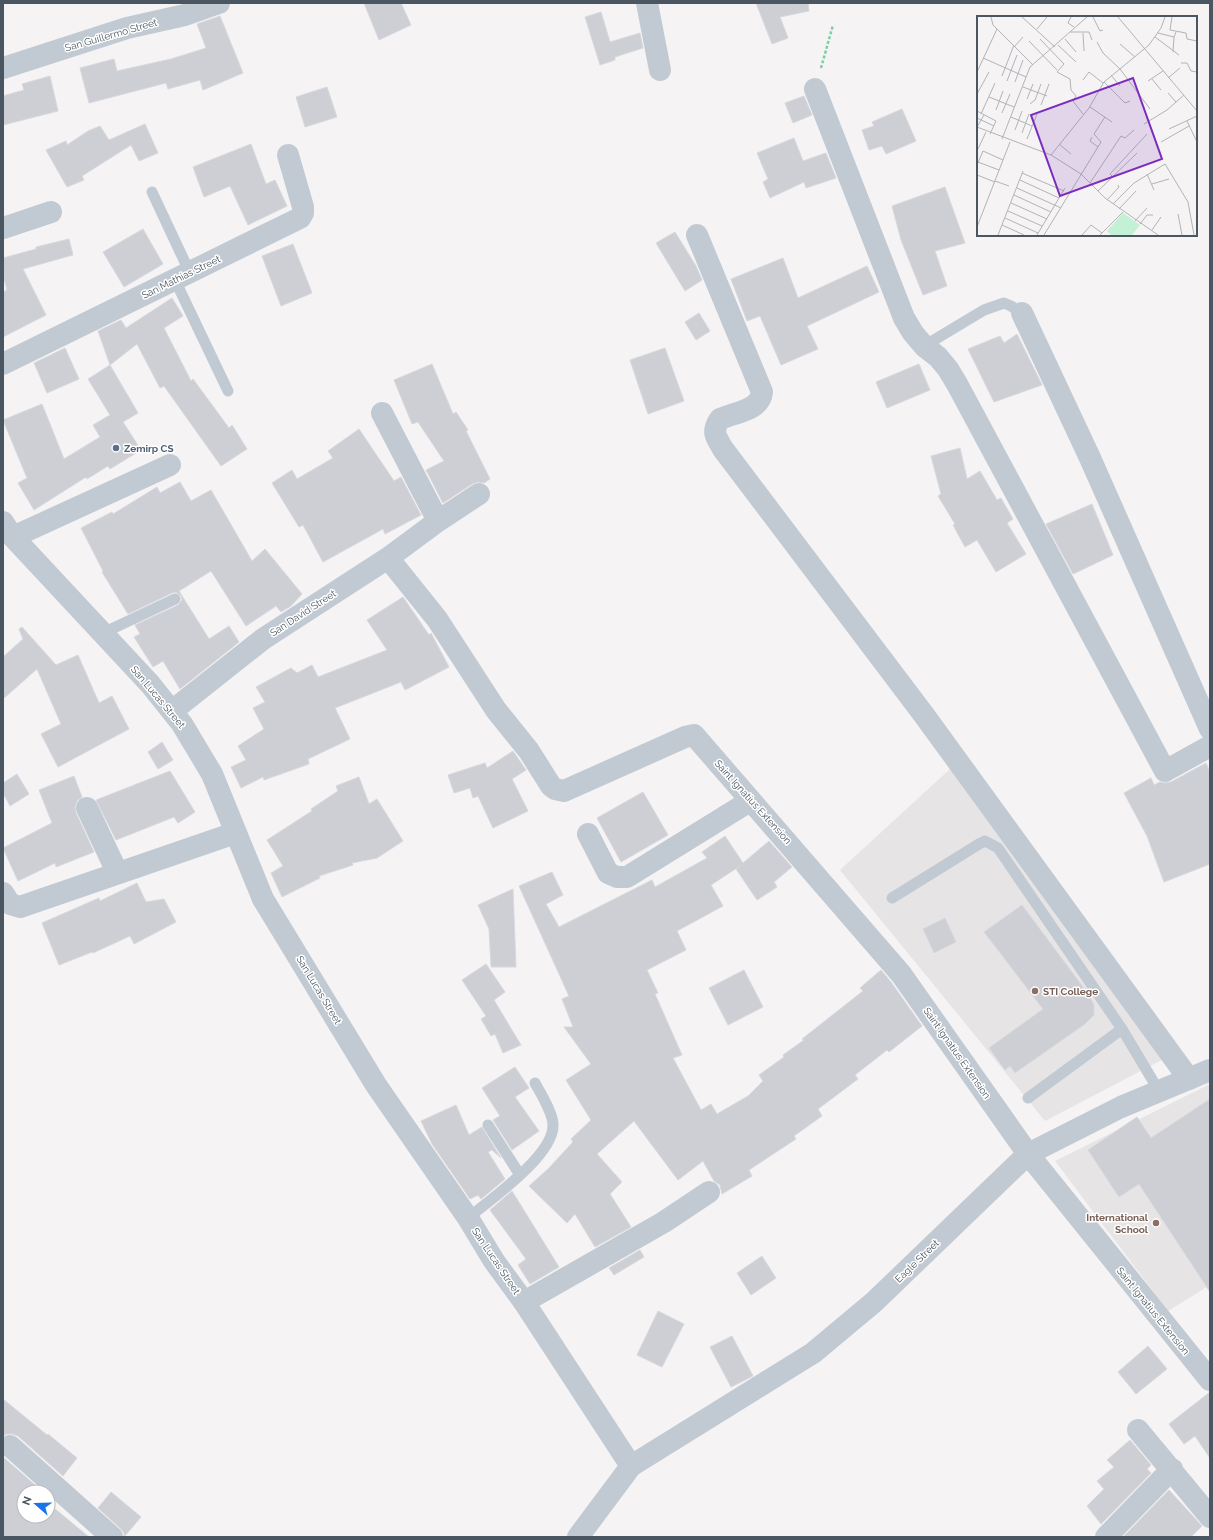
<svg xmlns="http://www.w3.org/2000/svg" width="1213" height="1540" font-family="Raleway,sans-serif">
  <style>
    .education { fill: #e6e4e5 }
    .building { fill: #cdcfd5; stroke: #d7d9de }
    .lines { fill: none; stroke-linecap: round; stroke-linejoin: round }
    .path { stroke: #7ad0a6; stroke-width: 2.5; stroke-dasharray: 3 2; stroke-linecap: butt }
    .service { stroke: #c1cad2; stroke-width: 11 }
    .minor { stroke: #c1cad2; stroke-width: 22 }
    .tertiary { stroke: #c1cad2; stroke-width: 22 }
    .service-dot { fill: #5c6f8a; stroke: #fff; stroke-width: 1.5 }
    .education-dot { fill: #8d6e63; stroke: #fff; stroke-width: 1.5 }
    .labels { text-anchor: middle; dominant-baseline: central; stroke-width: 3; stroke-linejoin: round; paint-order: stroke }
    .street-label { font-size: 10px; fill: #4a5661; stroke: #fff }
    .service-label { font-size: 10px; font-weight: bold; fill: #4e5e75; stroke: #fff; text-anchor: start }
    .education-label { font-size: 10px; font-weight: bold; fill: #785e54; stroke: #fff; text-anchor: start }
    .inset-road { fill: none; stroke: #b1b4b9; stroke-width: 1 }
    .view { fill: #7b2cbf; fill-opacity: 0.15; stroke: #7b2cbf; stroke-width: 2 }
    .inset-edge { fill: none; stroke: #4a5661; stroke-width: 2 }
  </style>
  <rect width="100%" height="100%" fill="#f5f3f3"/>
  <path class="education" d="M 962,758 L 1175,1053 L 1045,1121 L 840,870 Z
    M 1210,1084 L 1210,1285 L 1168,1311 L 1055,1161 Z"/>
  <path class="building" d="M 364,3 L 401,3 L 411,25 L 379,40 Z
    M 756,3 L 808,3 L 809,11 L 780,17 L 788,38 L 772,44 Z
    M 601,12 L 610,42 L 640,33 L 643,48 L 615,57 L 615,60 L 600,65 L 585,17 Z
    M 220,16 L 243,73 L 203,90 L 200,80 L 168,89 L 166,83 L 89,103 L 80,68 L 114,59 L 117,71 L 171,59 L 206,48 L 197,24 Z
    M 50,76 L 58,111 L 3,125 L 3,96 L 24,90 L 22,84 Z
    M 327,87 L 337,117 L 305,127 L 296,97 Z
    M 804,96 L 812,115 L 793,123 L 785,103 Z
    M 902,109 L 916,141 L 886,154 L 882,146 L 869,150 L 862,130 L 874,126 L 872,122 Z
    M 145,124 L 158,153 L 139,161 L 131,145 L 82,176 L 84,180 L 67,187 L 46,150 L 66,141 L 67,145 L 88,131 L 100,126 L 109,140 Z
    M 794,138 L 803,161 L 826,153 L 836,178 L 806,188 L 804,182 L 770,198 L 763,182 L 768,179 L 757,153 Z
    M 251,144 L 266,184 L 275,180 L 287,206 L 248,225 L 230,186 L 204,197 L 193,167 Z
    M 945,187 L 965,243 L 935,251 L 947,286 L 923,295 L 901,240 L 892,206 Z
    M 143,229 L 163,264 L 124,287 L 103,252 Z
    M 675,232 L 696,266 L 702,280 L 685,291 L 656,243 Z
    M 69,239 L 73,255 L 23,269 L 46,315 L 3,337 L 3,292 L 7,290 L 3,275 L 3,258 L 36,249 L 36,247 Z
    M 293,244 L 312,293 L 281,306 L 262,256 Z
    M 783,258 L 798,298 L 867,266 L 879,292 L 807,326 L 818,349 L 781,365 L 760,316 L 747,321 L 731,279 Z
    M 172,298 L 183,316 L 164,328 L 191,381 L 193,379 L 229,428 L 232,425 L 247,449 L 221,466 L 164,386 L 160,388 L 137,344 L 110,365 L 98,331 L 121,320 L 126,328 Z
    M 699,313 L 710,331 L 696,340 L 685,322 Z
    M 1017,334 L 1042,385 L 994,402 L 968,349 L 1000,336 L 1004,343 Z
    M 65,348 L 79,379 L 47,393 L 34,363 Z
    M 665,348 L 684,401 L 648,414 L 630,360 Z
    M 432,364 L 453,414 L 456,412 L 468,430 L 466,431 L 490,479 L 484,483 L 478,482 L 472,484 L 443,503 L 426,470 L 444,461 L 418,422 L 412,424 L 394,380 Z
    M 919,364 L 930,390 L 887,408 L 876,382 Z
    M 110,365 L 138,413 L 123,422 L 141,450 L 110,469 L 108,466 L 87,479 L 86,477 L 34,510 L 18,483 L 27,478 L 3,420 L 42,404 L 64,459 L 100,437 L 93,425 L 110,415 L 88,379 Z
    M 359,429 L 394,481 L 401,477 L 421,515 L 385,534 L 383,529 L 323,562 L 303,525 L 299,527 L 272,483 L 292,470 L 297,479 L 333,458 L 328,451 Z
    M 960,448 L 967,479 L 980,471 L 997,500 L 1001,498 L 1013,519 L 1007,523 L 1026,554 L 996,572 L 977,540 L 965,547 L 953,525 L 955,524 L 938,496 L 941,494 L 931,456 Z
    M 180,482 L 191,501 L 211,490 L 252,561 L 265,549 L 302,594 L 291,606 L 281,612 L 276,606 L 246,626 L 211,571 L 179,591 L 209,639 L 229,626 L 239,642 L 180,689 L 163,661 L 153,667 L 134,637 L 140,634 L 135,625 L 178,605 L 182,600 L 181,596 L 176,592 L 172,593 L 128,614 L 102,572 L 103,571 L 81,528 L 112,512 L 113,514 L 157,487 L 160,493 Z
    M 1092,504 L 1113,555 L 1073,574 L 1046,524 Z
    M 403,597 L 429,635 L 431,633 L 449,667 L 405,690 L 401,682 L 335,708 L 350,739 L 308,759 L 309,764 L 264,780 L 263,777 L 241,788 L 231,767 L 246,760 L 238,746 L 264,729 L 253,708 L 265,702 L 256,687 L 291,668 L 297,673 L 312,665 L 318,677 L 387,650 L 367,620 Z
    M 22,627 L 56,665 L 78,655 L 99,703 L 112,696 L 129,729 L 58,767 L 41,734 L 61,724 L 37,669 L 3,699 L 3,657 L 23,639 L 19,629 Z
    M 162,742 L 173,760 L 158,769 L 148,752 Z
    M 513,751 L 526,770 L 512,779 L 528,811 L 493,828 L 478,796 L 473,798 L 470,788 L 454,793 L 448,775 L 485,763 L 487,768 Z
    M 1206,763 L 1210,772 L 1210,864 L 1164,882 L 1147,836 L 1124,793 L 1151,778 L 1154,785 L 1160,782 L 1165,783 L 1171,782 Z
    M 170,771 L 195,812 L 178,823 L 174,817 L 116,840 L 96,800 Z
    M 17,774 L 29,794 L 10,806 L 3,793 L 3,783 Z
    M 74,776 L 82,797 L 77,801 L 75,807 L 76,813 L 94,852 L 56,867 L 55,863 L 18,881 L 3,848 L 52,823 L 39,790 Z
    M 359,777 L 369,804 L 377,799 L 403,841 L 377,858 L 352,863 L 353,865 L 319,876 L 320,878 L 282,897 L 271,873 L 283,866 L 267,840 L 312,811 L 311,809 L 338,791 L 336,786 Z
    M 643,792 L 668,835 L 621,862 L 597,818 Z
    M 725,836 L 743,863 L 769,841 L 792,867 L 774,882 L 777,887 L 757,900 L 736,869 L 740,866 L 711,885 L 723,906 L 677,931 L 686,950 L 647,970 L 658,993 L 655,994 L 682,1055 L 673,1058 L 701,1110 L 711,1104 L 717,1114 L 748,1096 L 763,1081 L 759,1075 L 784,1057 L 783,1055 L 804,1040 L 802,1039 L 863,991 L 860,988 L 881,970 L 891,982 L 922,1026 L 889,1052 L 887,1050 L 855,1075 L 858,1079 L 818,1109 L 822,1116 L 794,1136 L 796,1139 L 749,1170 L 752,1176 L 722,1194 L 720,1185 L 714,1181 L 703,1161 L 678,1180 L 634,1121 L 597,1154 L 622,1182 L 610,1194 L 631,1227 L 595,1247 L 575,1214 L 567,1223 L 529,1186 L 548,1169 L 573,1142 L 571,1139 L 591,1120 L 566,1080 L 591,1064 L 564,1027 L 573,1027 L 562,999 L 569,996 L 519,886 L 552,872 L 563,895 L 546,904 L 559,927 L 652,880 L 655,887 L 707,858 L 702,852 Z
    M 137,883 L 146,902 L 164,899 L 176,922 L 134,944 L 130,936 L 93,953 L 92,952 L 59,965 L 42,923 L 99,898 L 100,901 Z
    M 513,889 L 516,967 L 491,967 L 489,929 L 478,905 Z
    M 1022,905 L 1089,995 L 1094,1005 L 1094,1015 L 1085,1024 L 1015,1073 L 1010,1066 L 1005,1070 L 989,1048 L 1043,1009 L 984,932 Z
    M 945,918 L 956,942 L 934,953 L 923,929 Z
    M 486,964 L 505,992 L 494,1000 L 521,1045 L 503,1053 L 495,1034 L 491,1036 L 481,1019 L 486,1016 L 462,980 Z
    M 744,970 L 763,1007 L 728,1025 L 709,988 Z
    M 515,1067 L 529,1088 L 515,1097 L 539,1131 L 512,1150 L 493,1120 L 500,1116 L 482,1088 Z
    M 1210,1099 L 1210,1292 L 1139,1184 L 1119,1197 L 1088,1150 L 1137,1117 L 1151,1138 Z
    M 456,1105 L 469,1135 L 482,1127 L 501,1158 L 492,1150 L 488,1152 L 505,1179 L 481,1199 L 478,1195 L 470,1199 L 432,1144 L 421,1121 Z
    M 512,1191 L 559,1267 L 530,1284 L 518,1265 L 526,1259 L 490,1210 Z
    M 640,1250 L 644,1257 L 614,1275 L 609,1268 Z
    M 762,1256 L 776,1278 L 751,1295 L 737,1273 Z
    M 658,1311 L 684,1324 L 662,1367 L 637,1355 Z
    M 732,1336 L 753,1376 L 731,1387 L 710,1347 Z
    M 1148,1346 L 1167,1369 L 1136,1394 L 1118,1372 Z
    M 1210,1392 L 1210,1458 L 1195,1436 L 1184,1444 L 1169,1424 Z
    M 3,1399 L 47,1435 L 48,1434 L 77,1458 L 63,1476 L 18,1436 L 12,1434 L 6,1434 L 3,1436 Z
    M 1130,1440 L 1151,1465 L 1147,1469 L 1151,1473 L 1101,1524 L 1087,1506 L 1104,1489 L 1097,1481 L 1114,1467 L 1107,1460 Z
    M 3,1457 L 43,1492 L 24,1492 L 24,1516 L 48,1516 L 48,1503 L 89,1537 L 3,1537 Z
    M 1169,1490 L 1202,1526 L 1191,1537 L 1123,1537 Z
    M 111,1492 L 141,1517 L 124,1537 L 124,1533 L 120,1528 L 98,1508 Z"/>
  <g class="lines">
    <path class="path" d="M 821,68 L 833,25"/>
    <path class="service" d="M 152,192 L 190,273
      M 175,280 L 228,391
      M 924,346 L 984,310 L 1004,303 L 1011,306 L 1022,313
      M 103,633 L 175,599
      M 892,898 L 979,844 L 985,841 L 998,848 L 1122,1029 L 1159,1091
      M 1028,1098 L 1122,1029
      M 488,1125 L 520,1175
      M 468,1218 C 490,1200 554,1155 553,1125 C 553,1113 541,1094 535,1083"/>
    <path class="minor" d="M 647,3 L 660,70
      M 3,68 L 127,28 L 185,15 L 219,3
      M 815,89 L 904,318 L 913,333 L 924,346 L 938,357 L 948,369 L 957,384 L 1165,771 L 1210,746
      M 3,228 L 51,212
      M 697,235 L 762,392 C 760,411 735,412 720,419 C 711,432 716,437 723,449 L 924,715 L 1189,1079
      M 1022,313 L 1090,458 L 1210,729
      M 3,364 L 300,218 L 303,213 L 303,207 L 288,155
      M 382,413 L 438,521
      M 13,537 L 170,465
      M 388,558 L 437,619 L 496,710 L 529,751 L 551,786 L 555,789 L 564,791 L 685,737 L 694,735 L 901,974 L 1028,1154
      M 172,711 L 263,639 L 388,558 L 438,521 L 479,494
      M 87,808 L 117,872
      M 588,834 L 608,873 L 617,877 L 627,877 L 750,801
      M 3,893 L 10,904 L 20,907 L 235,833
      M 524,1302 L 664,1222 L 709,1192
      M 1138,1430 L 1210,1517
      M 10,1446 L 112,1537
      M 1106,1537 L 1172,1469"/>
    <path class="tertiary" d="M 3,522 L 13,537 L 150,684 L 182,724 L 212,774 L 263,899 L 376,1085 L 468,1218 L 494,1261 L 524,1302 L 631,1466
      M 1028,1154 L 1210,1380
      M 578,1537 L 631,1466 L 813,1353 L 874,1302 L 1028,1154 L 1121,1107 L 1210,1070"/>
  </g>
  <circle class="service-dot" cx="116" cy="448" r="4"/>
  <g class="education-dot">
    <circle cx="1035" cy="991" r="4"/>
    <circle cx="1156" cy="1223" r="4"/>
  </g>
  <g class="labels">
    <g class="street-label">
      <text transform="translate(111 35) rotate(-16)">San Guillermo Street</text>
      <text transform="translate(181 277) rotate(-26)">San Mathias Street</text>
      <text transform="translate(303 613) rotate(-33)">San David Street</text>
      <text transform="translate(158 697) rotate(50)">San Lucas Street</text>
      <text transform="translate(753 802) rotate(48)">Saint Ignatius Extension</text>
      <text transform="translate(319 990) rotate(59)">San Lucas Street</text>
      <text transform="translate(957 1053) rotate(55)">Saint Ignatius Extension</text>
      <text transform="translate(496 1261) rotate(56)">San Lucas Street</text>
      <text transform="translate(917 1261) rotate(-44)">Eagle Street</text>
      <text transform="translate(1153 1311) rotate(51)">Saint Ignatius Extension</text>
    </g>
    <g class="service-label">
      <text x="124" y="448">Zemirp CS</text>
    </g>
    <g class="education-label">
      <text x="1043" y="991">STI College</text>
      <text x="1148" y="1217" text-anchor="end">International<tspan x="1148" dy="12">School</tspan></text>
    </g>
  </g>
  <g transform="translate(977 16)">
    <rect width="220" height="220" fill="#f5f3f3"/>
    <path d="M 146,197 L 163,209 L 155,219 L 134,219 L 130,215 Z" fill="#c3f1d5"/>
    <path class="inset-road" d="M 14,1 L 16,9 L 56,49M 45,1 L 78,31M 94,1 L 91,7 L 97,11M 116,1 L 123,15 L 126,14M 141,1 L 220,95M 195,1 L 193,14 L 209,17 L 210,23 L 220,25M 60,13 L 70,1M 93,16 L 112,16 L 115,24M 106,17 L 107,35M 181,17 L 197,21 L 199,16M 178,21 L 202,39M 63,23 L 87,48 L 80,56 L 93,63 L 94,74 L 99,80 L 96,85 L 106,98M 88,23 L 99,36M 52,25 L 80,54M 120,26 L 126,37 L 143,53 L 173,93M 143,28 L 158,41M 81,29 L 99,46M 38,30 L 46,21M 196,36 L 197,21M 6,42 L 49,61M 204,47 L 210,47 L 214,55 L 220,56M 0,56 L 20,13M 134,59 L 143,70M 25,60 L 37,29M 191,62 L 203,52M 175,63 L 184,74M 106,64 L 112,56 L 126,67M 30,65 L 40,39M 171,65 L 186,55M 38,66 L 46,44M 127,66 L 148,87 L 153,85M 46,71 L 70,80M 191,77 L 199,86M 0,78 L 12,56M 12,81 L 37,91M 50,83 L 56,68M 53,88 L 58,84 L 64,68M 64,89 L 72,68M 113,91 L 135,106M 19,94 L 26,75M 0,95 L 19,105 L 13,118M 25,97 L 33,78M 4,98 L 18,67M 34,101 L 55,110M 0,102 L 17,110M 210,105 L 220,126M 167,108 L 190,94 L 207,79M 0,111 L 74,139 L 104,158 L 128,182 L 181,219M 0,111 L 7,99M 192,113 L 220,100M 38,114 L 45,95M 45,117 L 52,98M 115,121 L 113,125 L 121,131M 25,123 L 53,51 L 110,1M 50,123 L 60,98M 184,126 L 212,110M 82,128 L 94,138M 1,133 L 9,116M 74,139 L 112,92 L 127,66 L 172,29 L 184,12 L 188,1M 1,146 L 22,154M 0,149 L 6,135 L 26,144M 45,157 L 87,175M 170,158 L 177,174M 0,159 L 18,166M 136,161 L 133,158 L 170,118M 43,164 L 82,182M 18,165 L 32,170M 113,167 L 144,120 L 148,122 L 157,114M 175,168 L 192,163M 40,172 L 84,192M 121,175 L 160,137M 37,179 L 74,196M 130,184 L 142,171 L 141,169M 34,187 L 70,203M 136,188 L 157,167 L 188,148 L 211,186 L 217,219M 142,193 L 159,175M 31,195 L 65,210M 201,198 L 205,219M 28,202 L 61,217M 158,205 L 170,192M 163,208 L 170,199 L 176,199M 25,209 L 47,219M 0,211 L 33,126M 175,214 L 184,201M 21,219 L 46,155M 60,219 L 88,172M 67,219 L 124,126 L 117,118 L 128,101M 105,219 L 114,209 L 125,217M 123,219 L 146,196"/>
    <path class="view" d="M 156,62 L 185,143 L 83,180 L 54,99 Z"/>
    <rect width="220" height="220" class="inset-edge"/>
  </g>
  <rect width="1213" height="1540" fill="none" stroke="#4a5661" stroke-width="8"/>
  <g transform="translate(36 1504) rotate(290)"><circle r="19" fill="#ffffff" stroke="#b7bbc0"/>
  <path d="M0-3L7 15L0 10L-7 15Z" fill="#1a73e8"/>
  <text y="-6" font-size="11" font-weight="bold" text-anchor="middle" fill="#4a5661">N</text>
  </g>
</svg>
